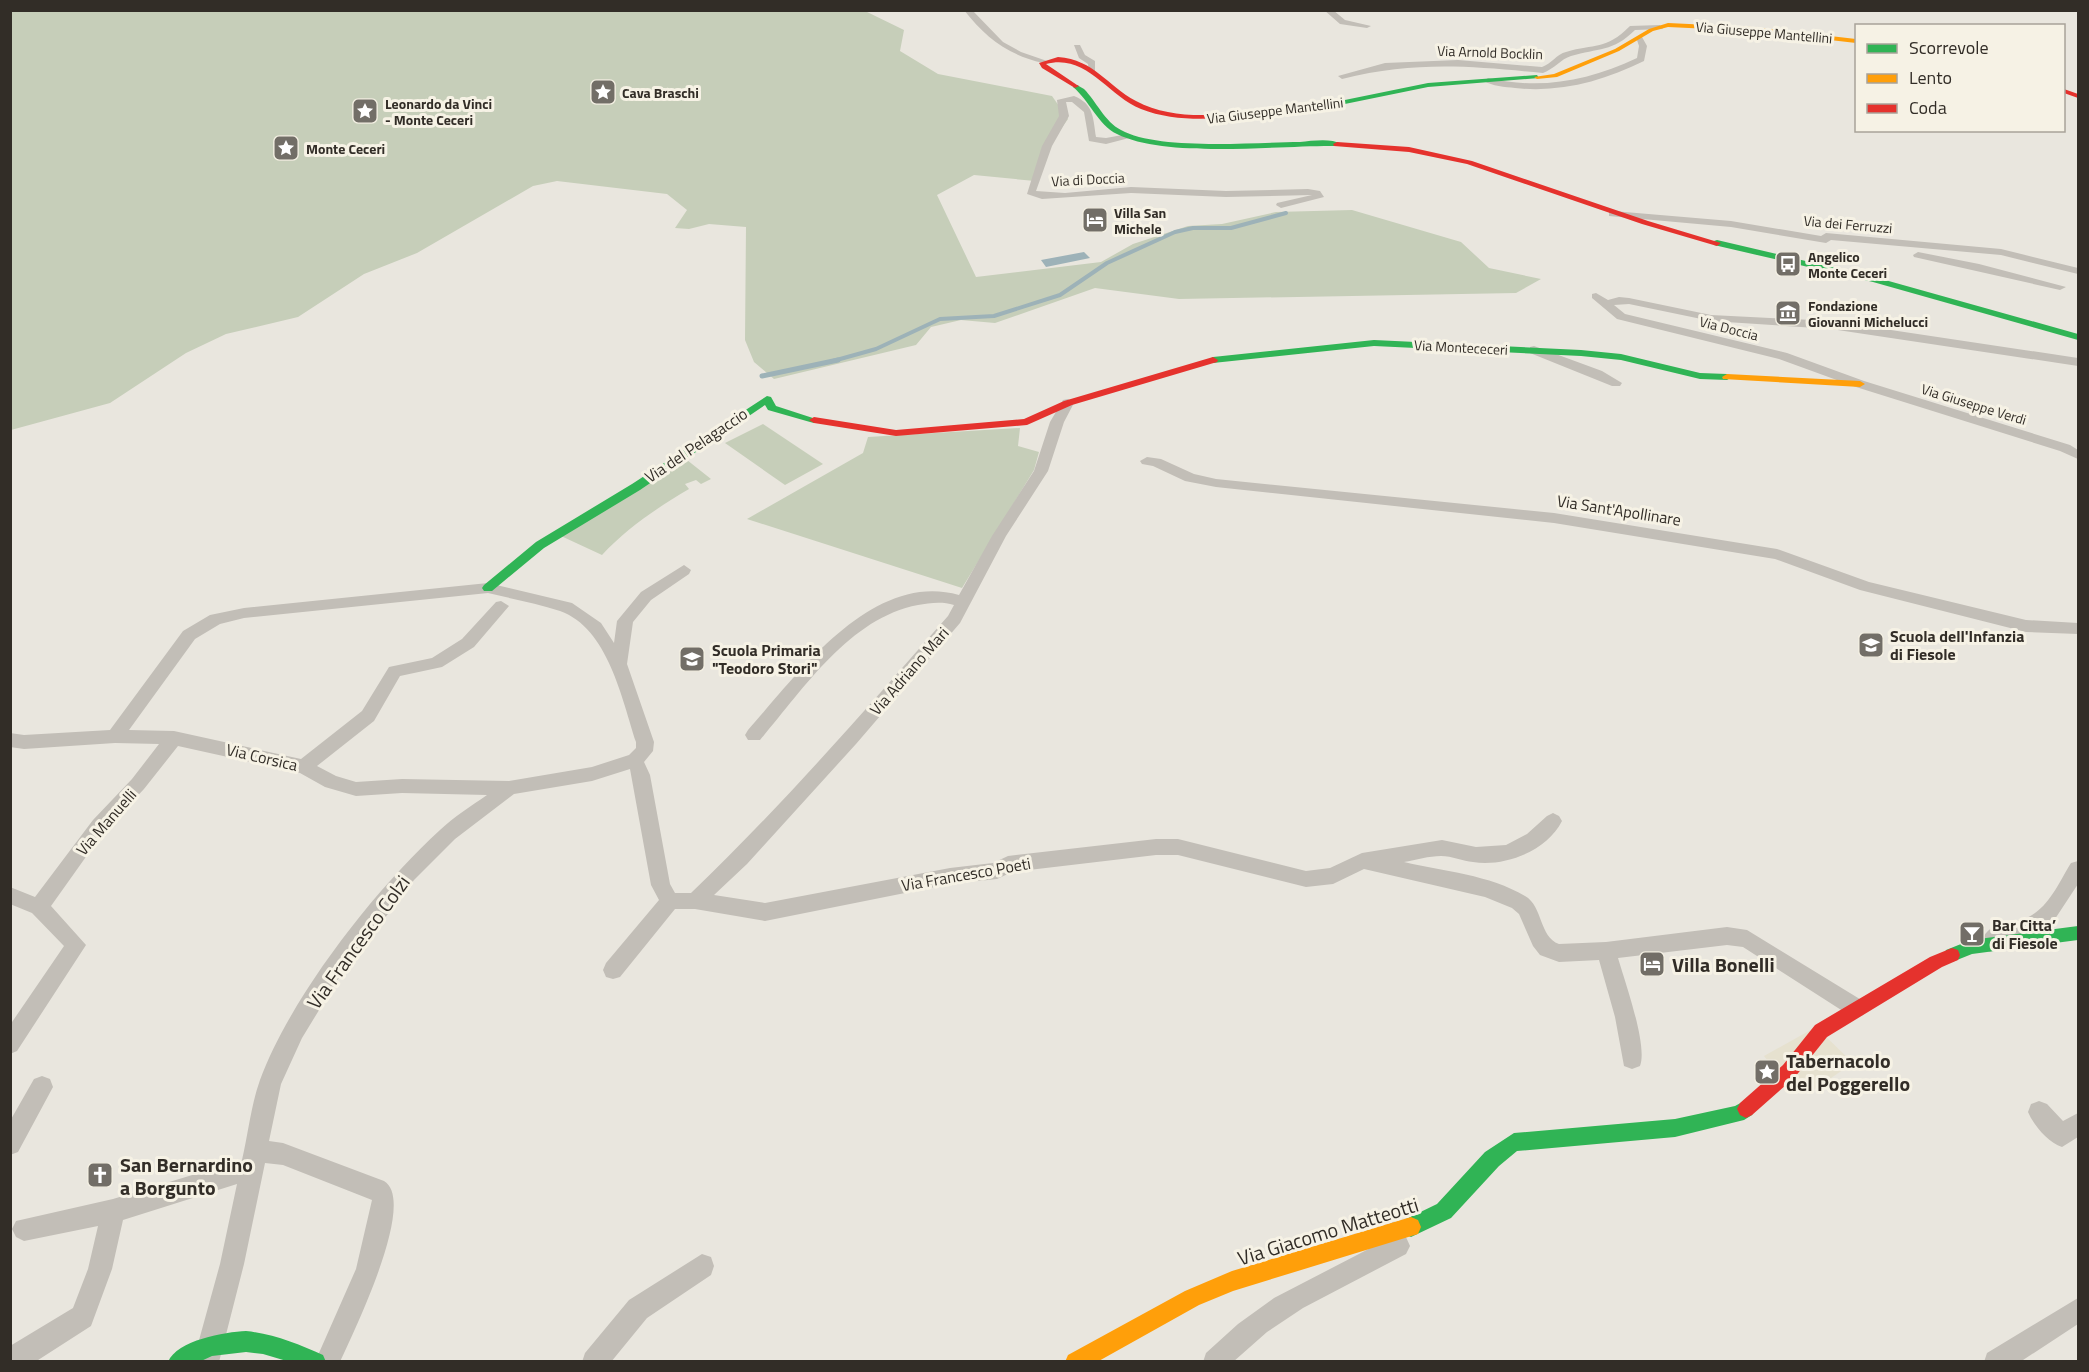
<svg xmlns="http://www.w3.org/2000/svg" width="2089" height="1372" font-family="'Titillium Web',sans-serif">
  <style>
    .green { fill: #c6ceb9 }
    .plaza { fill: #e6e1cf }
    .water { fill: #9db2b8 }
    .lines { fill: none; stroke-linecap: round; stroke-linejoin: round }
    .stream-far1 { stroke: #9db2b8; stroke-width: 4 }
    .stream { stroke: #9db2b8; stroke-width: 5 }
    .street { fill: #c2beb7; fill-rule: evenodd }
    .fast { fill: #30b455; fill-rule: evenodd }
    .slow { fill: #ff9f0a; fill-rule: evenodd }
    .jam { fill: #e5322d; fill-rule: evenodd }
    .labels { text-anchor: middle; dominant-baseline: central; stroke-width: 6; stroke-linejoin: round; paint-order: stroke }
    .far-street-label { font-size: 14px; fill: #322d27; stroke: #f6f2e5 }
    .far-poi-label { font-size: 14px; font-weight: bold; fill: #322d27; stroke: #f6f2e5; text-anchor: start }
    .street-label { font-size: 16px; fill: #322d27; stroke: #f6f2e5 }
    .poi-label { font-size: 16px; font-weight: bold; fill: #322d27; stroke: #f6f2e5; text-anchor: start }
    .near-street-label { font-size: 20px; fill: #322d27; stroke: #f6f2e5 }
    .near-poi-label { font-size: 20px; font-weight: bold; fill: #322d27; stroke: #f6f2e5; text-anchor: start }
  </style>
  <rect width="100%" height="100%" fill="#e9e6de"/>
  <path class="green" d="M 11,11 L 865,11 L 904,30 L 900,51 L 938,74 L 1052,96 L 1068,119 L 1051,143 L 1035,181 L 974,175 L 937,195 L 976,277 L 1101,262 L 1133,244 L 1188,226 L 1222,224 L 1276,212 L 1352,210 L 1461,242 L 1489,268 L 1541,279 L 1516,293 L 1179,299 L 1095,288 L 995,323 L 961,320 L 931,327 L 916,345 L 774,379 L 754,362 L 745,340 L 746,227 L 709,224 L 689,229 L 675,228 L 687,210 L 667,194 L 557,181 L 533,186 L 417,253 L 364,274 L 298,317 L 226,334 L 186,353 L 110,403 L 11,430 Z
    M 763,424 L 823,464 L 785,485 L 725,443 Z
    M 1020,428 L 1018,446 L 1039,452 L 1034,470 L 962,588 L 747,519 L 863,453 L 868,437 Z
    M 687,460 L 711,479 L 701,484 L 696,480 L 685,484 L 689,489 C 657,508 627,528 602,555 L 561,536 Z"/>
  <path class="plaza" d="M 1816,1027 L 1853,1063 L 1812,1091 L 1789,1071 L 1781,1078 L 1764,1056 Z"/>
  <path class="water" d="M 1084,252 L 1090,258 L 1046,267 L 1041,260 Z"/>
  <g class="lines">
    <path class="stream-far1" d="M 833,361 L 876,349 L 940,319 L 994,316 L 1060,295 L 1107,263 L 1175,232 L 1193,228 L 1231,228 L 1286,213"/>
    <path class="stream" d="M 762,376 L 838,360"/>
    <path class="street" d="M 964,10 L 972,10 L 1003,42 L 1021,52 L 1047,61 L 1043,63 C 1008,55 986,38 964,10 Z
      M 1324,10 L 1333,10 L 1345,20 L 1371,26 L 1367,28 L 1340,24 Z
      M 1660,25 L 1663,29 L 1635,30 C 1613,52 1598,48 1571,56 C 1561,59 1554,69 1543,73 C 1469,66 1415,61 1342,79 L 1338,76 L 1385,63 L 1458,60 L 1542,67 C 1551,64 1557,54 1566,52 C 1595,43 1605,51 1630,26 Z
      M 1636,37 L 1642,37 L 1647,46 L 1644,61 C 1603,81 1561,93 1515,88 C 1505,87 1492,86 1484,81 L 1488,78 C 1541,90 1588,81 1637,58 L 1639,46 Z
      M 1074,45 L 1080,45 L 1085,55 L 1095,61 L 1095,72 L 1089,72 L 1088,64 L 1079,58 Z
      M 1074,96 C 1094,104 1093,118 1096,137 L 1106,138 L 1128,134 L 1133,137 L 1106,144 L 1089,141 L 1084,112 L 1072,102 L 1066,102 L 1069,116 L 1052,146 L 1036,191 L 1065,193 L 1131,187 L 1226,191 L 1308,189 L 1320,191 L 1324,197 L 1281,208 L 1276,205 L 1277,203 L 1312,195 L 1226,197 L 1131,193 L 1042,199 L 1027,194 L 1042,146 L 1059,116 L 1057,100 Z
      M 1613,211 L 1731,221 L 1821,236 L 1826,233 L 2001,249 L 2078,268 L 2078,274 L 2001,255 L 1831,240 L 1826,243 L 1731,227 L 1609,216 L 1609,212 Z
      M 1918,252 L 1979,264 L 2066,287 L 2060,290 L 1914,257 L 1913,255 Z
      M 1596,293 L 1608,300 L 1619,297 L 1629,298 L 1711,315 L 1831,321 L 2078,358 L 2078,366 L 1831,329 L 1711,321 L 1629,304 L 1614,305 L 1625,314 L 1787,353 L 1864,381 L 2070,445 L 2078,450 L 2078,459 L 2060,451 L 1856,387 L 1779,359 L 1617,319 L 1592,298 L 1592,294 Z
      M 1534,346 L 1602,371 L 1622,383 L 1620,386 L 1612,386 L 1530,353 L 1530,347 Z
      M 1068,399 L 1074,403 L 1064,422 L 1048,471 L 1006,536 L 960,623 L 856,744 L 747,864 L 714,895 L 765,903 L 950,868 L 993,863 L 1008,856 L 1156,839 L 1178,839 L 1306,871 L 1330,868 L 1362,853 L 1442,840 L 1476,847 L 1506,845 L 1527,834 L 1547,816 L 1553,813 L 1559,816 L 1562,821 C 1547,851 1505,867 1473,862 C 1463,861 1452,856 1441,856 C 1429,856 1416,860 1404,862 C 1443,871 1490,875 1525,896 C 1543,906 1539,937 1559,944 L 1606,942 L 1727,927 L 1747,930 L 1863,1001 L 1866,1008 L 1863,1015 L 1856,1018 L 1849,1015 L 1743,947 L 1727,945 L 1618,958 C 1625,982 1648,1046 1640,1066 L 1632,1069 L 1624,1066 L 1615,1017 L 1599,960 L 1559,962 L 1540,955 L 1533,946 L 1519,914 L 1512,908 L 1485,897 L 1364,869 L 1333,884 L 1306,887 L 1178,855 L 1156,855 L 1012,872 L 997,879 L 950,884 L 765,921 L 695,909 L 675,909 L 620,977 L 613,979 L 606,977 L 603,970 L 606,963 L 659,900 L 651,885 L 630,769 L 592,781 L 514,794 L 455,839 L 414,880 L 338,979 L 302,1038 L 281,1084 L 269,1141 L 283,1143 L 384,1181 C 418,1201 353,1333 340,1362 L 315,1362 L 356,1269 L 372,1200 L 283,1165 L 265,1163 L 244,1264 L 219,1362 L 193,1362 L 220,1264 L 237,1184 L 123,1220 L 112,1269 L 91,1326 L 35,1362 L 10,1362 L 10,1346 L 73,1308 L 88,1269 L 98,1226 L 24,1241 L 16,1237 L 12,1229 L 16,1221 L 113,1199 L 242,1160 C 248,1134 251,1105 260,1080 C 290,998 375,889 440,830 C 454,817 471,806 487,795 L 402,793 L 356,796 L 325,787 L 300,773 L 178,746 L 144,789 L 105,830 L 51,906 L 86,945 L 17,1051 L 10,1054 L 10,1025 L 64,946 L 32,913 L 10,904 L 10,887 L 35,897 L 93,820 L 132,779 L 159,744 L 115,743 L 24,749 L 10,747 L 10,733 L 24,735 L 110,730 L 183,631 L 210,615 L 244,608 L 488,583 L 572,603 L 601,623 L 614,643 L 617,621 L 641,592 L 684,565 L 691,570 L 689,574 L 651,600 L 633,622 L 627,664 L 654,742 L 653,751 L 644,762 L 650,775 L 670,884 L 675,893 L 691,893 C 782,806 865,710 948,616 L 954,605 C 942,601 929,603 918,605 C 849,618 803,690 760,740 L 748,740 L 745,735 L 748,730 C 797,675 872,570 959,595 L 992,536 L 1034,471 L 1050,422 L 1063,400 ZM 488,593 C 512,599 537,603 560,611 C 608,628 622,699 636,742 L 636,748 L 629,755 L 592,767 L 509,781 L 402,779 L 356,782 L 336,776 L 317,766 L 374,721 L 400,676 L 442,667 L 474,647 L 509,606 L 501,601 L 496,602 L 462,639 L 432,658 L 389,667 L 362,711 L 301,759 L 174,731 L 129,730 L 195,639 L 220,624 L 244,618 Z
      M 1147,457 L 1161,459 L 1194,474 L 1216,479 L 1554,513 L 1777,549 L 1869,582 L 2026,620 L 2078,623 L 2078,634 L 2026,632 L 1860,590 L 1775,559 L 1554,523 L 1216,487 L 1185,481 L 1153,466 L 1142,464 L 1140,461 Z
      M 2078,861 L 2078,884 L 2053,922 L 2037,932 L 2008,938 L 1997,949 L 1990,952 L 1983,949 L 1980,943 C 1994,913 2016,928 2035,913 C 2051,902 2061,879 2071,863 Z
      M 42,1076 L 50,1079 L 53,1087 L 18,1152 L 10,1155 L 10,1121 L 34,1079 Z
      M 2039,1101 L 2047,1104 L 2063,1121 L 2078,1113 L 2078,1137 L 2062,1147 C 2048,1142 2034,1126 2028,1112 L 2031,1104 Z
      M 1393,1222 L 1401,1226 L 1410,1246 L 1406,1254 L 1303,1308 L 1267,1332 L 1233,1362 L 1203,1362 L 1206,1353 L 1238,1324 L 1274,1298 L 1384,1241 L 1381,1234 L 1385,1226 Z
      M 702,1254 L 711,1257 L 714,1266 L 711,1275 L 647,1318 L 611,1362 L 582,1362 L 585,1353 L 629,1300 Z
      M 2078,1298 L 2078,1324 L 2020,1362 L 1984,1362 L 1987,1353 Z"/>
    <path class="fast" d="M 1537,75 L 1539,78 L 1428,87 L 1335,106 L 1259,115 L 1255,113 L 1335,102 L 1428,83 Z
      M 1073,85 L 1077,85 L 1084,89 C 1096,101 1105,122 1121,130 C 1158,151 1256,142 1300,142 C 1312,141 1331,138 1341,144 L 1337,146 C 1279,145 1167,159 1117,134 C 1098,125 1089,100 1073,87 Z
      M 1717,240 L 1878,278 L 2078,334 L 2078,340 L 1873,282 L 1714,245 L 1714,241 Z
      M 1374,340 L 1581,350 L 1621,354 L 1700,373 L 1727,374 L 1732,377 L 1727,380 L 1700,379 L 1621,360 L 1581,356 L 1374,346 L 1213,363 L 1208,360 L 1213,357 Z
      M 767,396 L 771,397 L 776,406 L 819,420 L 814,423 L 810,422 L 768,410 L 765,405 L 640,490 L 544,548 L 492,591 L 484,591 L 482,588 L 484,585 L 536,542 L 632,484 Z
      M 2078,926 L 2078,940 L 1972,954 L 1952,962 L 1946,960 L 1944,955 L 1946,950 L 1971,940 Z
      M 1746,1100 L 1752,1103 L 1755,1109 L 1752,1115 L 1744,1120 L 1675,1137 L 1517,1151 L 1499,1166 L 1451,1218 L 1411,1237 L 1404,1234 L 1401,1227 L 1404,1220 L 1437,1204 L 1485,1152 L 1514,1133 L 1675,1119 L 1735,1106 Z
      M 246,1331 C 274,1334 298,1344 323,1355 L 326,1362 L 290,1362 L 263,1354 L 246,1352 L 212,1356 L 199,1362 L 168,1362 C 177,1340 225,1332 246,1331 Z"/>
    <path class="slow" d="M 1668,23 L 1752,27 L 1856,39 L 1856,43 L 1752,31 L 1668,27 L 1653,31 L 1619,51 L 1557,77 L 1537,79 L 1534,77 L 1554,74 L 1615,49 L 1649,29 Z
      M 1727,374 L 1860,381 L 1865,384 L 1860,387 L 1723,379 L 1722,377 Z
      M 1411,1217 L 1418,1220 L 1421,1227 L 1418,1234 L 1233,1291 L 1199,1305 L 1097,1362 L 1065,1362 L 1068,1355 L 1185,1291 L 1232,1271 Z"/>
    <path class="jam" d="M 1058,57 C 1095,60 1106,85 1136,101 C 1173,121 1219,115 1259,111 L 1263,113 C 1253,119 1234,118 1222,118 C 1196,120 1166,119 1141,109 C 1107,95 1086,53 1046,64 L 1077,85 L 1079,86 L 1075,88 L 1042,68 L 1039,63 Z
      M 2064,89 L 2078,94 L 2078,98 L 2064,93 Z
      M 1337,142 L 1409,147 L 1472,161 L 1648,221 L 1721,243 L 1717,246 L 1642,224 L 1467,164 L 1409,152 L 1334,146 L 1333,144 Z
      M 1213,357 L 1218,360 L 1217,362 L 1072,405 L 1027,425 L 896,436 L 814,423 L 809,420 L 814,417 L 896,430 L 1024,419 L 1064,401 Z
      M 1952,948 L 1958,950 L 1960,955 L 1958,960 L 1942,967 L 1827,1037 L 1795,1077 L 1752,1115 L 1746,1118 L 1740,1115 L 1737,1109 L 1740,1103 L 1783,1065 L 1815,1025 L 1930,957 Z"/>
  </g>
  <defs>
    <g id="sight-square" transform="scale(1.35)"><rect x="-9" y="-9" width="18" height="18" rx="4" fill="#726e67" stroke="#f6f2e5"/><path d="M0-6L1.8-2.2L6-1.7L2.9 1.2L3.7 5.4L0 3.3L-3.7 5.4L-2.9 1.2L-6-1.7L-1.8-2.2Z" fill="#fff"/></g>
    <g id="hotel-square" transform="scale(1.35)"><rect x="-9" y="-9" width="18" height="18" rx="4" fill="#726e67" stroke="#f6f2e5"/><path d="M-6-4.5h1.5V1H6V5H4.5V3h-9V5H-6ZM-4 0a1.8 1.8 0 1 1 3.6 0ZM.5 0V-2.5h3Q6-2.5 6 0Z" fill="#fff"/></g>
    <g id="bus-square" transform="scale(1.35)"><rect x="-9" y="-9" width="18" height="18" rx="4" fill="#726e67" stroke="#f6f2e5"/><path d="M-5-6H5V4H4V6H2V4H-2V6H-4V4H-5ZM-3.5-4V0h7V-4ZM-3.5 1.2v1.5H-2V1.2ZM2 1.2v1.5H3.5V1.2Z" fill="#fff"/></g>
    <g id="museum-square" transform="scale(1.35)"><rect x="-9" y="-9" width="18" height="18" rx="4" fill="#726e67" stroke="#f6f2e5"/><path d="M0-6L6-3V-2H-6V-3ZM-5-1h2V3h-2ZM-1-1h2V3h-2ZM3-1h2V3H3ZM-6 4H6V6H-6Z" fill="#fff"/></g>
    <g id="school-square" transform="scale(1.35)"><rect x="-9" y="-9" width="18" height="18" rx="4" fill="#726e67" stroke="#f6f2e5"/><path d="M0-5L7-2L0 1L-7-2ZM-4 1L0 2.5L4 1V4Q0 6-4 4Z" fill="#fff"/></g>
    <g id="bar-square" transform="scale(1.35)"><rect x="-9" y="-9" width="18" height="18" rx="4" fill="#726e67" stroke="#f6f2e5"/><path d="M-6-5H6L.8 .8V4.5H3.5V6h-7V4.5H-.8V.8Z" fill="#fff"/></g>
    <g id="church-square" transform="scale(1.35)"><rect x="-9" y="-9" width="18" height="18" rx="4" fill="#726e67" stroke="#f6f2e5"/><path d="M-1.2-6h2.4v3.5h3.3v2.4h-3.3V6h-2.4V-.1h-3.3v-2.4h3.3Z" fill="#fff"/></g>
  </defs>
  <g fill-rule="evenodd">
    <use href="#sight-square" x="603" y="92"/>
    <use href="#sight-square" x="365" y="111"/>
    <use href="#sight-square" x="286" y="148"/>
    <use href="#hotel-square" x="1095" y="220"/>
    <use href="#bus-square" x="1788" y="264"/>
    <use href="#museum-square" x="1788" y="313"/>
    <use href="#school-square" x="1871" y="645"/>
    <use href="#school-square" x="692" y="659"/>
    <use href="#bar-square" x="1972" y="934"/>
    <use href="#hotel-square" x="1652" y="964"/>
    <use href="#sight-square" x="1767" y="1072"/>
    <use href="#church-square" x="100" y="1175"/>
  </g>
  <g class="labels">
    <g class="far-street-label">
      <text transform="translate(1764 32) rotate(5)">Via Giuseppe Mantellini</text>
      <text transform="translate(1490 52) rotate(2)">Via Arnold Bocklin</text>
      <text transform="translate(1275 110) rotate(-7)">Via Giuseppe Mantellini</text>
      <text transform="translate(1088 179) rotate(-3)">Via di Doccia</text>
      <text transform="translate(1848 224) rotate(5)">Via dei Ferruzzi</text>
      <text transform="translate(1729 328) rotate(14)">Via Doccia</text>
      <text transform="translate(1461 347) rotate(3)">Via Montececeri</text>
      <text transform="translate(1974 404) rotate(17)">Via Giuseppe Verdi</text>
    </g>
    <g class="far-poi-label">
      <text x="622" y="92">Cava Braschi</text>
      <text x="385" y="103">Leonardo da Vinci<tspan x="385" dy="16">- Monte Ceceri</tspan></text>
      <text x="306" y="148">Monte Ceceri</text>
      <text x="1114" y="212">Villa San<tspan x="1114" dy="16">Michele</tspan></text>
      <text x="1808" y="256">Angelico<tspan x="1808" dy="16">Monte Ceceri</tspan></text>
      <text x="1808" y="305">Fondazione<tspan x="1808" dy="16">Giovanni Michelucci</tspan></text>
    </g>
    <g class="street-label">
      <text transform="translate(696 445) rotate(-34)">Via del Pelagaccio</text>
      <text transform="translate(1619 510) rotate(9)">Via Sant'Apollinare</text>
      <text transform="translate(909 671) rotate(-49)">Via Adriano Mari</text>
      <text transform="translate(262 757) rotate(13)">Via Corsica</text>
      <text transform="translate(106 822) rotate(-49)">Via Manuelli</text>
      <text transform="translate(966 874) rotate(-10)">Via Francesco Poeti</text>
    </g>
    <g class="poi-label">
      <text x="1890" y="636">Scuola dell'Infanzia<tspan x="1890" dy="18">di Fiesole</tspan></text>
      <text x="712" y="650">Scuola Primaria<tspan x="712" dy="18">"Teodoro Stori"</tspan></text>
      <text x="1992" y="925">Bar Citta’<tspan x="1992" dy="18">di Fiesole</tspan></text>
    </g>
    <g class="near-street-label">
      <text transform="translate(358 942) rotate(-54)">Via Francesco Colzi</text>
      <text transform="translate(1328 1231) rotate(-17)">Via Giacomo Matteotti</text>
    </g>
    <g class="near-poi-label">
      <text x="1672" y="964">Villa Bonelli</text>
      <text x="1786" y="1060">Tabernacolo<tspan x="1786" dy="23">del Poggerello</tspan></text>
      <text x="120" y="1164">San Bernardino<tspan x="120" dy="23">a Borgunto</tspan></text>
    </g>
  </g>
  <rect width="2089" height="1372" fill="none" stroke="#322d27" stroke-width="24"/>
  <rect x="1855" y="24" width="210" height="108" fill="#f6f2e5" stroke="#a8a399" stroke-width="1.5"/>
  <rect x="1867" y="44" width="30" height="9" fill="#30b455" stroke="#a8a399" stroke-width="1.5"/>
  <text x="1909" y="54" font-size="18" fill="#322d27">Scorrevole</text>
  <rect x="1867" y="74" width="30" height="9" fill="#ff9f0a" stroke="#a8a399" stroke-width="1.5"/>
  <text x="1909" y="84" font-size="18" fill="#322d27">Lento</text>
  <rect x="1867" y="104" width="30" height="9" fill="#e5322d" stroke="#a8a399" stroke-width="1.5"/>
  <text x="1909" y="114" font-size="18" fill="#322d27">Coda</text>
</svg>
